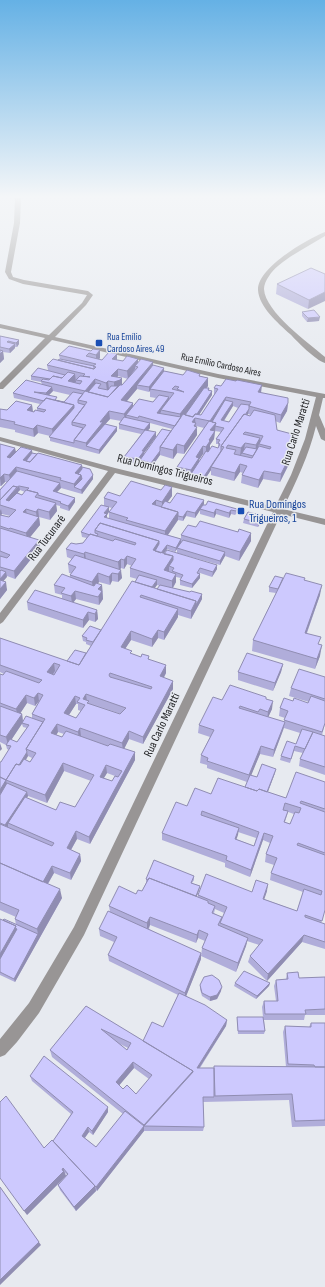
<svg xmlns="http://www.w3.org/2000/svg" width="325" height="1287" font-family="'Sofia Sans Condensed',sans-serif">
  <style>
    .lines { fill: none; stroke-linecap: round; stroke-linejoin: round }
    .minor { fill: #989595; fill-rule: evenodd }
    .wall { fill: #b0adda; fill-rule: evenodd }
    .shaded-wall { fill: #908db2 }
    .building { fill: #cdc9fe; stroke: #908db2; fill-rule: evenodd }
    .transit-dot { fill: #1a4fb4; stroke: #e7eaf0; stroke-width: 1.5 }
    .labels { text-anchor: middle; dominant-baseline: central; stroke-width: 3; stroke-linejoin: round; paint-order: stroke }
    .far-transit-label { font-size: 10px; fill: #164399; stroke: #e7eaf0; text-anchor: start }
    .far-street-label { font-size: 10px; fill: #242527; stroke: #e7eaf0 }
    .street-label { font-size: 12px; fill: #242527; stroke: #e7eaf0 }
    .transit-label { font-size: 12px; fill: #164399; stroke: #e7eaf0; text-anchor: start }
  </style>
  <rect width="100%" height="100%" fill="#e7eaf0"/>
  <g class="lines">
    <path class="minor" d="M 15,198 L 21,198 L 20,223 L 11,272 L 13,277 L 24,280 L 88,291 L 93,295 L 86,305 L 55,337 L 218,374 L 325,394 L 325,398 L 323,398 L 319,415 L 325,429 L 325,441 L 321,439 L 316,426 C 309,455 296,482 283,509 L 325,519 L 325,525 L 281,514 L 84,935 L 39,1013 L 17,1042 L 5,1055 L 0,1057 L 0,1039 L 29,1003 L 74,927 L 273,512 L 115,473 L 3,622 L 0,624 L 0,613 L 108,471 L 0,441 L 0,437 L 115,468 L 275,507 L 291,475 L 305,439 L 316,397 L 218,378 L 52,340 L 3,389 L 0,389 L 0,383 L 45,338 L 0,328 L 0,324 L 49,335 L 82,303 L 87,295 L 23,284 L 9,279 L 5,272 L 14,223 Z
      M 325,232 L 325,236 C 309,246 292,254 278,266 C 272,271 264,281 264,289 C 265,312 309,343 325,357 L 325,363 C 315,360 298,342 290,334 C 278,323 259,307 258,290 C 257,268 307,239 325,232 Z"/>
  </g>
  <path class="wall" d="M 325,274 L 308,309 L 276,294 L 277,284 Z
    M 302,312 L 319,321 L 307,322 L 302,316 Z
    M 0,336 L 19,340 L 19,344 L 17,347 L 15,347 L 15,348 L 10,353 L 3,352 L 4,359 L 0,363 Z
    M 100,350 L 100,358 L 99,359 L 102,360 L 117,354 L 117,360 L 153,365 L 164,371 L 183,375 L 200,374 L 200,376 L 208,378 L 208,386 L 206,388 L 209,388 L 209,390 L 212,391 L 212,395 L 199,415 L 201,415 L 214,395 L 214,388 L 221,386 L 261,393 L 288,403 L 287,411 L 280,423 L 275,421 L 277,430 L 290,462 L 280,482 L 263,479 L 258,488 L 241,483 L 242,475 L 243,473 L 240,472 L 234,481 L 211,475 L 211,470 L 203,482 L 177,475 L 177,467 L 204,428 L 196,426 L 197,435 L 184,454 L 177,453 L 173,459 L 160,455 L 151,468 L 140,464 L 140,461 L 138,464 L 124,461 L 124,457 L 141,434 L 119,429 L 119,424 L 121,421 L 110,419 L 105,424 L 117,431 L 99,454 L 50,441 L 50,436 L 38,433 L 34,437 L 15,432 L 15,430 L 0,427 L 0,409 L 7,410 L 32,405 L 33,412 L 37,410 L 37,408 L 40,404 L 14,398 L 13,393 L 42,384 L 41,382 L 31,380 L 31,376 L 48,370 L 47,365 L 58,360 L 60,359 L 59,355 ZM 118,376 L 128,379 L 122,385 L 117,377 ZM 137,389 L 149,392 L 150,390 L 150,397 L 156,398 L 153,402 L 133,406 L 133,403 L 127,401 ZM 53,391 L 70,395 L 64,402 L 58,401 L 49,395 ZM 233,406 L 238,408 L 229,422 L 224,421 ZM 248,414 L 251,415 L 250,416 L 247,415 ZM 150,423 L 172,429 L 171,431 L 144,455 L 144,453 L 156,437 L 148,430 L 150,428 ZM 215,431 L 221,432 L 216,439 L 216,444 L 218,444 L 218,448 L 210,449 L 210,445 L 214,439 ZM 203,454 L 204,455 L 199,461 L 199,460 Z
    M 0,444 L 16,452 L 32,450 L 32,453 L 82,465 L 82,467 L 93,475 L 93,479 L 82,494 L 61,488 L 57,492 L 75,498 L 75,502 L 69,511 L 60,508 L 60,506 L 56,505 L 57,511 L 50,520 L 39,517 L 40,525 L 30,537 L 40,548 L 15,579 L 7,576 L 3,581 L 7,590 L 0,599 L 0,487 L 0,489 L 7,482 L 5,482 L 1,486 L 0,486 ZM 20,490 L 25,492 L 22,495 L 18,493 L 18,492 ZM 2,514 L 10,516 L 9,517 L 1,515 Z
    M 120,496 L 172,496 L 167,502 L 170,503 L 204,504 L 203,505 L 206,505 L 237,509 L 237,513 L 235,515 L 231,514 L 229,518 L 216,514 L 214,518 L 200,514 L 200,510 L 195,518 L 186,516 L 183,521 L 178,520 L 168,535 L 181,539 L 181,535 L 196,527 L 251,533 L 251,541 L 239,561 L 225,556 L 220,565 L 177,553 L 177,549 L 175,552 L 167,549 L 164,554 L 217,565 L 217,569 L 212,577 L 200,573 L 200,578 L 192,588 L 180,585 L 180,580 L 181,578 L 176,577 L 176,582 L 173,588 L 190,592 L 202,594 L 202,599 L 191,619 L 178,615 L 178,617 L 164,640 L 158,638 L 152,647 L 131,640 L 125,649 L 132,654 L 141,657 L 149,656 L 149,659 L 166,673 L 164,678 L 173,681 L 173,689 L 143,744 L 129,739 L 124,749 L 135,752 L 135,760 L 90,844 L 77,839 L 71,850 L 80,854 L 81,861 L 71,880 L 54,873 L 48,884 L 62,898 L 15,982 L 0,975 L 0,919 L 16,925 L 15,919 L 16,917 L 0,910 L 0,762 L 1,762 L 9,750 L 7,749 L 6,745 L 0,742 L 0,674 L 3,675 L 4,674 L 0,672 L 0,673 L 0,638 L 67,661 L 86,653 L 91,646 L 86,644 L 86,642 L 83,641 L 82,636 L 101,630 L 135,582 L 137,579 L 130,577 L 130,568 L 132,566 L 127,564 L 124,569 L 121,568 L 120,570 L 122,578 L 118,582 L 112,581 L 110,585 L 99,582 L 97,584 L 102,585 L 103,599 L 99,605 L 76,599 L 73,603 L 97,610 L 98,619 L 95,622 L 89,620 L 83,628 L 28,610 L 27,602 L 62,599 L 62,595 L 55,593 L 54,585 L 70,578 L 70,575 L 71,573 L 69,573 L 68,564 L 72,559 L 67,557 L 66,549 L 76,544 L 83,543 L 87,538 L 82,537 L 81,532 L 109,512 L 112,508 L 104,506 L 104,498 ZM 109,512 L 109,519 L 107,518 L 107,515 ZM 157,585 L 160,586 L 157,589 L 154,588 ZM 39,701 L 32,714 L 32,718 L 23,721 L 22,714 L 20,713 L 27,703 L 35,706 ZM 89,703 L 121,714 L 120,714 ZM 76,704 L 78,704 L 78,710 L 81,711 L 76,718 L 69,715 ZM 22,724 L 23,727 L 27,728 L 17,742 L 11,740 ZM 58,732 L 64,734 L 62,737 L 56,735 ZM 28,756 L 32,758 L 30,762 L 26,760 ZM 64,771 L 91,781 L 75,807 L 56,810 L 27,798 L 28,796 L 47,803 ZM 107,773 L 115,776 L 112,781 L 104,778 Z
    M 248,512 L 260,524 L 258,527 L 243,523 L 244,519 Z
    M 283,578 L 305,580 L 320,595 L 307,633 L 319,645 L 320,656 L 315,669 L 252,651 L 253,640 L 276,593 L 269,592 L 269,587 Z
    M 283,664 L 281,672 L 273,691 L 238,680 L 238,672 Z
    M 325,677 L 325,724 L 322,735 L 325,736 L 325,775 L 299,766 L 300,759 L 303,753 L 294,751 L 290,763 L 280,760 L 281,756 L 296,744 L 300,733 L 284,728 L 273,757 L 260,754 L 251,775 L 257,777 L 275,773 L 268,792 L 286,798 L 325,782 L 325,910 L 321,923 L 325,924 L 325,949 L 302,942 L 267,981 L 248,962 L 250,956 L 259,945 L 247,941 L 246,946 L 236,972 L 201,956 L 202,948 L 205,941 L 198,938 L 196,943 L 150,925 L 149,929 L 201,959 L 186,996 L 227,1020 L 226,1026 L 200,1068 L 286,1067 L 283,1032 L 285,1026 L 309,1027 L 311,1023 L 325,1023 L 325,1126 L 292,1127 L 289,1100 L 203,1102 L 204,1127 L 203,1131 L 144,1131 L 97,1191 L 96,1190 L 96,1191 L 76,1211 L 60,1190 L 58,1185 L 67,1175 L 65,1173 L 65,1174 L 66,1176 L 27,1215 L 44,1148 L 53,1141 L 71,1114 L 32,1081 L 30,1076 L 108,1112 L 93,1135 L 89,1132 L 85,1138 L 96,1147 L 123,1114 L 52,1057 L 50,1050 L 86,1006 L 143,1041 L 163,1027 L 178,995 L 109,961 L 108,955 L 114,942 L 100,936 L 99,929 L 110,912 L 109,906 L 142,891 L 146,883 L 146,879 L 194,876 L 194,880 L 192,883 L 200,886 L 199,890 L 197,896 L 198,897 L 198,895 L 252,892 L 267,891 L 264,899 L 297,911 L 303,892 L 270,880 L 271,873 L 274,865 L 265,862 L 266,854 L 270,843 L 263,840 L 250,877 L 225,867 L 225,863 L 162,840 L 162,833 L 187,806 L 211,794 L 245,787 L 247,782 L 207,768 L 207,765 L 200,763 L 201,755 L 210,737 L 198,733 L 199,725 L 222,700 L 266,699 L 272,709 L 268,717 L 284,722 L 285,718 L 279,716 L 280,708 L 293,701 L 308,703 L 309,702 L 289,696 L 291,688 ZM 288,812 L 294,814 L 290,824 L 285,822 ZM 238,832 L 256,838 L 254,846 L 236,839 ZM 215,909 L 224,913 L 222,918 L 214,913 ZM 120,1044 L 128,1048 L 127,1050 ZM 134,1068 L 149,1079 L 136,1094 L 123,1089 L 119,1085 Z
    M 287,973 L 299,978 L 325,977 L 325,1015 L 305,1015 L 304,1020 L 264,1020 L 265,1031 L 264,1034 L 238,1034 L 237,1020 L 237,1017 L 263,1017 L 262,1007 L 264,1001 L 276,1001 L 274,986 L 276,980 L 286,979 Z
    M 235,983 L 270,983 L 269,986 L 256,999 L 234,986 Z
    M 200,985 L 221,991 L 217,999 L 210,1001 L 202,996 L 200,989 Z"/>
  <path class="shaded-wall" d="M 325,292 L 325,301 L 308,309 L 309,300 Z
    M 320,317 L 319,321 L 307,322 L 308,318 Z
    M 19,340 L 19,344 L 17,347 L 16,343 Z
    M 15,344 L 15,348 L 10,353 L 9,349 Z
    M 100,350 L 100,358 L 96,362 L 96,355 Z
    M 3,351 L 4,359 L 0,363 L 0,354 Z
    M 117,354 L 117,362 L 112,359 Z
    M 138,359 L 138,366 L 135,366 L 135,369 L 128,379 L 127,371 Z
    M 153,362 L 153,370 L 137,385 L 137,389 L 121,408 L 121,400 Z
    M 164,368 L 164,372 L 149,392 L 149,387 Z
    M 118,369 L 118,376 L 114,382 L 111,376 Z
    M 75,374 L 76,382 L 70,388 L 68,381 Z
    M 122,378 L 122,386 L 114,390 L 114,382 Z
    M 208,378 L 208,386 L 180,422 L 180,414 Z
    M 95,379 L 96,387 L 89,396 L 85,391 Z
    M 108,381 L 109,389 L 107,391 L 106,383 Z
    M 262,385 L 261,393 L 258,392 Z
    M 52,387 L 53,391 L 46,398 L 46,393 Z
    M 212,391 L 212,395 L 197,418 L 195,418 L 196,429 L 197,427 L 197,435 L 184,454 L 184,446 L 192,430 L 193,420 Z
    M 169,397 L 169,401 L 161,410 L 161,412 L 157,417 L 157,413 Z
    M 226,397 L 225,404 L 212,425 L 210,421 Z
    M 233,402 L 233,406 L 221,425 L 221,420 Z
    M 133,403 L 133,411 L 126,415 L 127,419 L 125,422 L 124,414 Z
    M 288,403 L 287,411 L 280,423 L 281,415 Z
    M 32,405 L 33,413 L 27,410 Z
    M 74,405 L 74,413 L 53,437 L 52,429 Z
    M 249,409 L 248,414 L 224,451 Z
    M 109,411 L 110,419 L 86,446 L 86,451 L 86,443 L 100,422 Z
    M 150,423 L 150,428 L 144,435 L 144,430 Z
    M 216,423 L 214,439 L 210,445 L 210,449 L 206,455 L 206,447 L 210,430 Z
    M 37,425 L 38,433 L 34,437 L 33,429 Z
    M 117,427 L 117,431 L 99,454 L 99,450 Z
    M 156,432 L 156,437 L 144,453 L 144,456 L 138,464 L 138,459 L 142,451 Z
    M 260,438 L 260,444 L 259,444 L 258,448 L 255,453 L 256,445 Z
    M 245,443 L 244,451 L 240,456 L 241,448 Z
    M 177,444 L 177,453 L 173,459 L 173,450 Z
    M 203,446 L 203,454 L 199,460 L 199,466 L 191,474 L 190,479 L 191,470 L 196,457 Z
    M 15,448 L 17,456 L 8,465 L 7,457 Z
    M 32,450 L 33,458 L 27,464 L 23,460 Z
    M 160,451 L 160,455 L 151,468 L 151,463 Z
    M 221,451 L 211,467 L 211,470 L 203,482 L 203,478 Z
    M 291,454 L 290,462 L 280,482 L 281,474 Z
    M 240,464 L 240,472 L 234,481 L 235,473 Z
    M 82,465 L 83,474 L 82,483 L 74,487 L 74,484 L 75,473 Z
    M 16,467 L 18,475 L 11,483 L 9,475 Z
    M 264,471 L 263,479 L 258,488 L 259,480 Z
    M 4,474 L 5,482 L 1,486 L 0,478 Z
    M 93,475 L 93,479 L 82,494 L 81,490 Z
    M 60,483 L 61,488 L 53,496 L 53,491 Z
    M 19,486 L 20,490 L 18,492 L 19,496 L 8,508 L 7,503 L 0,505 Z
    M 172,487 L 172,496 L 162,510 L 162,502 Z
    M 75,498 L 75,502 L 69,511 L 68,506 Z
    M 156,500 L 156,508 L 152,504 Z
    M 204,500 L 204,504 L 195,518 L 195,513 Z
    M 56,503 L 57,511 L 50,520 L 49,512 Z
    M 109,507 L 109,512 L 107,515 L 107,518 L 105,522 L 104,513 Z
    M 1,509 L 2,514 L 0,516 L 0,511 Z
    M 26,509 L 27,517 L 23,512 Z
    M 38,509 L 40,525 L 27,541 L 26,533 L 37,520 L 36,512 Z
    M 216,509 L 216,514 L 214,518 L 214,513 Z
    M 231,510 L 231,514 L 229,518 L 229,513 Z
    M 187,511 L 186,516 L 183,521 L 183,517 Z
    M 178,512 L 178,520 L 165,539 L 165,531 Z
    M 261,519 L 260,524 L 258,527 L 259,523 Z
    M 251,533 L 251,541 L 239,561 L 240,552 Z
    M 181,539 L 181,544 L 177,548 L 177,549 L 175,552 L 176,548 Z
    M 39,540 L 40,548 L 15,579 L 14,571 Z
    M 159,541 L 159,549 L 155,555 L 153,550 Z
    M 167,545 L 167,549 L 159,560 L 159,556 Z
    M 85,552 L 86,560 L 84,562 L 84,554 Z
    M 225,552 L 225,556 L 220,565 L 220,561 Z
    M 127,556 L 127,564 L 124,569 L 124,560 Z
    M 173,556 L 173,565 L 169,566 L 169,571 L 164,579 L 164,570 Z
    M 121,559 L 121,568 L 119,571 L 118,562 Z
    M 217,565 L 217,569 L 212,577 L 213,572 Z
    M 121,570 L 122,578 L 118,582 L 118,574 Z
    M 6,572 L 7,577 L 0,585 L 0,579 Z
    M 98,573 L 99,582 L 93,590 L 92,582 Z
    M 112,573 L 112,581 L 110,585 L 109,577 Z
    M 176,574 L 176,582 L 172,589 L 172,581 Z
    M 200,574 L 200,578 L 192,588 L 192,584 Z
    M 157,580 L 157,585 L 150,595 L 150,590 Z
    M 6,582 L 7,590 L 0,599 L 0,589 Z
    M 102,585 L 103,599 L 99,605 L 98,589 Z
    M 322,585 L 320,595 L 303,643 L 305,633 Z
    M 75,591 L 76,599 L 72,604 L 71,596 Z
    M 202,594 L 202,599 L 191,619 L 191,611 L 196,601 Z
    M 178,609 L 178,617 L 164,640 L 164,632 Z
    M 97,610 L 98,619 L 95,622 L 95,614 Z
    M 88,612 L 89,620 L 83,628 L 83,620 Z
    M 158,630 L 158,638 L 152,647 L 152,639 Z
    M 131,631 L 131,640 L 121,655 L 121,647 Z
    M 322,645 L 320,656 L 315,669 L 317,659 Z
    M 54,663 L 55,671 L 49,680 L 47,672 Z
    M 283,664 L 281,672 L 273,691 L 275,683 Z
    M 166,665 L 166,673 L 160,684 L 160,676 Z
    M 173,681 L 173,689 L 143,744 L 143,737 Z
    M 38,693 L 39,701 L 35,706 L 34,698 Z
    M 86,694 L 87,702 L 83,699 Z
    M 26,695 L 27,703 L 18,717 L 16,709 Z
    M 75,696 L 76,704 L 65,721 L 64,713 Z
    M 273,701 L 272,709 L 267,720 L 268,712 Z
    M 22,714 L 23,722 L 8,745 L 6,737 Z
    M 285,722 L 283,730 L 273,757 L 274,750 Z
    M 57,724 L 58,732 L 53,741 L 51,733 Z
    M 80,728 L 81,736 L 79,740 L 78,732 Z
    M 129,731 L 129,739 L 123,751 L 122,743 Z
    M 0,743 L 2,749 L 0,751 Z
    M 261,746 L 260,754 L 248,783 L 249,775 Z
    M 27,752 L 28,756 L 12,782 L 9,781 Z
    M 135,752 L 135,760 L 90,844 L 89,837 Z
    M 63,763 L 64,771 L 47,803 L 45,795 Z
    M 106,765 L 107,773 L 100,784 L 100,777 Z
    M 276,769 L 275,773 L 265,799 L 266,795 Z
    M 6,780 L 8,788 L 0,801 L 0,790 Z
    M 27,792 L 28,796 L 10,824 L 8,823 L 8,827 L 6,830 L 5,825 Z
    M 239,828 L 238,835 L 234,846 L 235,839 Z
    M 76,831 L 77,839 L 68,855 L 67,848 Z
    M 264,833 L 263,840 L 250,877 L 251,870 Z
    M 80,854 L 81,861 L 71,880 L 70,873 Z
    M 52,866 L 54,873 L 44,890 L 42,883 Z
    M 268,884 L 267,891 L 262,906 L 263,899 Z
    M 200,886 L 199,890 L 195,901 L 195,897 Z
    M 60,889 L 62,898 L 15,982 L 14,979 L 38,934 L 37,929 Z
    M 150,917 L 150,925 L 147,931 L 147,923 Z
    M 16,926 L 18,933 L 0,964 L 0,954 Z
    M 199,930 L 198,938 L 196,943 L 197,935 Z
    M 304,935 L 302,942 L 267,981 L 268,974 Z
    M 248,938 L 246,946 L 236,972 L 238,963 Z
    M 201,953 L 201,959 L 185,999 L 185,993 Z
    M 270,983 L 269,986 L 256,999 L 257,996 Z
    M 222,987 L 221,991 L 217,999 L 210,1001 L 210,997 Z
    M 227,1020 L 226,1026 L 196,1073 L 197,1068 Z
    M 133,1062 L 134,1068 L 117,1088 L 116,1082 Z
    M 193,1071 L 192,1077 L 144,1126 L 144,1131 L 144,1125 Z
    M 108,1107 L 108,1112 L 93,1135 L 92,1131 Z
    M 144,1126 L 144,1131 L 97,1191 L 96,1187 Z
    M 88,1127 L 89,1132 L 83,1140 L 82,1136 Z
    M 63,1168 L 66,1176 L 27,1215 L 24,1211 Z
    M 95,1186 L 96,1191 L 76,1211 L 74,1207 Z
    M 0,1187 L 41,1245 L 0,1285 Z"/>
  <path class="building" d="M 311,268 L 325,274 L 325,292 L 309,300 L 277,284 Z
    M 314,310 L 320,317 L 308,318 L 302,312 Z
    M 0,336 L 19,340 L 16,343 L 8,341 L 7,342 L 15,344 L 9,349 L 0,347 Z
    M 69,346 L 91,351 L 93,349 L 100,350 L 96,355 L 89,353 L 86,356 L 102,360 L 109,352 L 117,354 L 112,359 L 123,361 L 127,356 L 138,359 L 127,371 L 118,369 L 111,376 L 122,378 L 120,380 L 114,382 L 108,381 L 106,383 L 95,379 L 85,391 L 108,397 L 120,385 L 122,385 L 138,367 L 135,366 L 141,359 L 153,362 L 121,400 L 133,403 L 124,414 L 109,411 L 100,422 L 103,422 L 86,443 L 74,440 L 86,425 L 72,422 L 87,402 L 78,400 L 85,391 L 41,381 L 43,379 L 49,380 L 53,376 L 62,378 L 68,372 L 75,374 L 68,381 L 80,384 L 82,381 L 76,380 L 80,376 L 90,377 L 83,376 L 85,374 L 47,365 L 53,359 L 94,369 L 96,367 L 93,366 L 96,364 L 59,355 Z
    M 0,350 L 3,351 L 0,354 Z
    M 60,359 L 94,366 L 94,369 L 58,360 Z
    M 153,365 L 164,368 L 149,387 L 137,385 Z
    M 38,368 L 65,375 L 62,378 L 53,376 L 50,379 L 31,376 Z
    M 187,370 L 200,374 L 199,376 L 208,378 L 180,414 L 161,410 L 174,393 L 150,389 L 164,371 L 183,375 ZM 175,386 L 179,387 L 177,389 L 184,392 L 172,389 Z
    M 226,379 L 236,381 L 237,380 L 262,385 L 258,392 L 288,398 L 288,403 L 281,415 L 249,406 L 251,402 L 226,397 L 210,421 L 195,418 L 192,422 L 196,423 L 194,426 L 197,427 L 184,446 L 177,444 L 173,450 L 160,447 L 183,414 L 193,417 L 195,414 L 201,415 L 218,389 L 214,388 L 216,385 L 221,386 Z
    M 26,380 L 52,387 L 46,393 L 34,392 L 57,397 L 55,400 L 64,402 L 73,392 L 83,394 L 78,400 L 78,403 L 85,405 L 72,422 L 72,425 L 83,428 L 74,440 L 74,443 L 49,437 L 74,408 L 74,405 L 46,398 L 44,401 L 13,393 Z
    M 96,383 L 101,384 L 98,388 L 108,390 L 111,386 L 118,386 L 108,397 L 88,392 Z
    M 204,388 L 209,388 L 208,390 L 212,391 L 197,414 L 195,414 L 193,417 L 185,415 Z
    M 159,395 L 169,397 L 157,413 L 181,417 L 175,426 L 139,416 L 138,418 L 126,415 L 139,399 L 153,402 Z
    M 46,398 L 74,405 L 52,429 L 37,425 L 33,429 L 14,424 L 15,422 L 0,419 L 0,409 L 7,410 L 16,401 L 32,405 L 27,410 L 34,412 L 35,410 L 44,412 L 46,410 L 37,408 Z
    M 225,400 L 233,402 L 221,420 L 229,422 L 241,404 L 249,405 L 249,409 L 245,415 L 244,414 L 221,446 L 221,451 L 203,478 L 191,474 L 206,451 L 208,452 L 212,446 L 218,448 L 220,444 L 218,443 L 220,440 L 216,439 L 224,428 L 215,426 L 216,423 L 212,422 Z
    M 254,410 L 275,415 L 277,430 L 292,434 L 291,454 L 281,474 L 264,471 L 259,480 L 242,475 L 247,466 L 240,464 L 235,473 L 211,467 L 224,447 L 221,446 L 244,414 L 250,416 ZM 245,432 L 263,436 L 259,444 L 271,447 L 270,449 L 259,446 L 252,458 L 234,454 L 236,450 L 226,448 L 228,445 L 241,448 L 245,443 L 256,445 L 260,438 L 243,434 Z
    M 124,417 L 150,423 L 144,430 L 119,424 Z
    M 209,421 L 216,423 L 210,430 L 215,431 L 209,440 L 210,441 L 206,447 L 203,446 L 196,457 L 199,458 L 191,470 L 177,467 Z
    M 105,424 L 117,427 L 99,450 L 86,446 Z
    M 162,429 L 171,431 L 160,447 L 160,451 L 151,463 L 140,460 Z
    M 145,430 L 156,432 L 142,451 L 144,451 L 138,459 L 124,457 Z
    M 0,444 L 15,448 L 7,457 L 10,458 L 21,447 L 32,450 L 23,460 L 30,462 L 38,453 L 82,465 L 75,473 L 81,475 L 74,484 L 60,480 L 61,478 L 16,467 L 9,475 L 4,474 L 0,478 Z
    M 246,447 L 257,449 L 253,456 L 242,453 Z
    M 32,453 L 37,454 L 30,462 L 26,461 Z
    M 82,467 L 90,469 L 93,475 L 81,490 L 74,487 L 82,479 L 81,475 L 78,474 L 82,469 Z
    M 17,471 L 60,483 L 53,491 L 75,498 L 68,506 L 60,503 L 61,502 L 38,495 L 38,493 L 27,490 L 29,488 L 19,486 L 17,487 L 13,486 L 0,500 L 0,490 Z
    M 131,481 L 161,490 L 165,485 L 172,487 L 162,502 L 156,500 L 152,504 L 178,512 L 165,531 L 126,520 L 128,518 L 109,512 L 117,502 L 104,498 L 108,492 L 120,496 Z
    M 13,486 L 17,487 L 6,500 L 9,501 L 17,493 L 22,495 L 26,490 L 38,493 L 35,497 L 56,503 L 49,512 L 38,509 L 36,512 L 26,509 L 23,512 L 39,517 L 26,533 L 10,528 L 9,529 L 0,526 L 0,515 L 9,517 L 16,510 L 0,505 L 0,500 Z
    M 177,493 L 204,500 L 195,513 L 187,511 L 183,517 L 178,516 L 178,512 L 161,507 L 165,501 L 170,503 Z
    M 208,501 L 237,509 L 236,511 L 231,510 L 229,513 L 216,509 L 214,513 L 200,509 L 203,505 L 206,505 Z
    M 101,505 L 109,507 L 104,513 L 107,514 L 104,517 L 181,539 L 176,548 L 167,545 L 161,553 L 155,551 L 159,544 L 159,541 L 100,523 L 95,530 L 95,533 L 98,534 L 97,536 L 90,534 L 90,535 L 81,532 Z
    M 248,512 L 256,514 L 261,519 L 259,523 L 244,519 Z
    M 200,521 L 238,532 L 239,529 L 251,533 L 240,552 L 181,535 L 188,525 L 196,527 Z
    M 100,523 L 159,541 L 153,550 L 173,556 L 164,570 L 176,574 L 172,581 L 130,568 L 136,559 L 127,556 L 124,560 L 121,559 L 118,562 L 85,552 L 84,554 L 66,549 L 71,543 L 76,544 L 83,543 L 90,534 L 113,541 L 115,539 L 135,545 L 136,543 L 97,531 L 95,530 Z
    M 0,528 L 39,540 L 14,571 L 0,567 L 0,556 L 7,558 L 10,555 L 0,551 Z
    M 183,540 L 225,552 L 220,561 L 177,548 Z
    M 167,550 L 217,565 L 213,572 L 200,568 L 197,573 L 200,574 L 192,584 L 180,580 L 183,575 L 172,571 L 174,568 L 169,566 L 173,560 L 173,556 L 164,554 Z
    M 75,555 L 121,570 L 118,574 L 112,573 L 109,577 L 98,573 L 92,582 L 70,575 L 76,567 L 68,564 Z
    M 1,570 L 6,572 L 0,579 L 0,571 Z
    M 286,573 L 305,578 L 304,580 L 322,585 L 305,633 L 321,637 L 318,644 L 322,645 L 317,659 L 253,640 Z
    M 62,574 L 94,586 L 96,583 L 102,585 L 98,589 L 102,591 L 98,597 L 75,591 L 71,596 L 61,593 L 65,588 L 54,585 Z
    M 139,575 L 157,580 L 152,587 L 135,582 Z
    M 275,576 L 283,578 L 278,589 L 269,587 Z
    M 0,580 L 6,582 L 0,589 Z
    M 132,581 L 196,601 L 191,611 L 141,595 L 140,597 L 178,609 L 164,632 L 158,630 L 152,639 L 131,631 L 121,647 L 132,651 L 130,653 L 141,657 L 142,654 L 149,656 L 148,659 L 166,665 L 160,676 L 173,681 L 143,737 L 129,731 L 122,743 L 80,728 L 78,732 L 57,724 L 51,733 L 62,737 L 66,731 L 108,746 L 110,744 L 135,752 L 89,837 L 76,831 L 67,848 L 80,854 L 70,873 L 52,866 L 43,882 L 0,863 L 0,824 L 52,846 L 54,843 L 8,823 L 25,797 L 56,810 L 60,802 L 75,807 L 94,775 L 63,763 L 45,795 L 6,780 L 0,790 L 0,777 L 6,780 L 16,764 L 20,765 L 24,759 L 30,762 L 36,753 L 26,749 L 45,719 L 32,714 L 43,695 L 38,693 L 34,698 L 26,695 L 16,709 L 0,703 L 0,674 L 3,675 L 6,671 L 39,683 L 42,680 L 0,665 L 0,638 L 79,665 ZM 54,663 L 60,665 L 54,675 L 47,672 ZM 110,673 L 152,687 L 151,689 L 110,677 L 109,675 ZM 86,694 L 126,708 L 120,714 L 87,703 L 89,701 L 83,699 ZM 75,696 L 80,698 L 77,702 L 85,705 L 76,718 L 64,713 ZM 106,765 L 122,771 L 118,777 L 115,776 L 112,781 L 100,777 Z
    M 160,585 L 190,592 L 191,591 L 202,594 L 196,605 L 196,601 L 157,589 Z
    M 35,590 L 97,610 L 95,614 L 88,612 L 83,620 L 27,602 Z
    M 90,626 L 101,630 L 93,642 L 86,640 L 87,638 L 82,636 Z
    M 75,650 L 86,653 L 79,665 L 67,661 Z
    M 247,653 L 283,664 L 275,683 L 238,672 Z
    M 299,669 L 325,677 L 325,699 L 291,688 Z
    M 230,685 L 266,697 L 266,699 L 273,701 L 268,712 L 260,709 L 258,712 L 240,706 L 239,708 L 285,722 L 274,750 L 261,746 L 249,775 L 207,761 L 208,758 L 201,755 L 214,730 L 199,725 L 213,697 L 222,700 Z
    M 311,696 L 325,701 L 325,723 L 322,732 L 284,720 L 288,711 L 280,708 L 284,698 L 293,701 L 294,698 L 308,703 Z
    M 0,706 L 22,714 L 6,737 L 0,735 Z
    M 26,716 L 43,722 L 26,749 L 27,752 L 19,765 L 16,764 L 6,780 L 0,777 L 0,762 L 1,762 L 11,746 L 6,745 L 10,739 L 17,742 L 29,725 L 22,723 Z
    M 302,729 L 313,732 L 305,749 L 295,746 L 291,759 L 281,756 L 287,741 L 296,744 Z
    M 313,732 L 325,736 L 325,767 L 300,759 Z
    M 262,764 L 276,769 L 267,792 L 259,789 L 257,791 L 245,787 L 250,775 L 257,777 Z
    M 296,772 L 325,782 L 325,809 L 301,801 L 300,803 L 325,812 L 325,853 L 298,843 L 297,845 L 325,855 L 325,910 L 322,921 L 305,915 L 305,917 L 325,924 L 325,942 L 304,935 L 268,974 L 250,956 L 263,940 L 220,923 L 227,907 L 198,895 L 206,874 L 252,892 L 256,880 L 268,884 L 263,899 L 297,911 L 304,889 L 321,895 L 322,891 L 271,873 L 277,858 L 266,854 L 273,836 L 264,833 L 251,870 L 226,860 L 227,856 L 162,833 L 176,802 L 187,806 L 195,788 L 211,794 L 218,778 L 257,791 L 259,789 L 286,798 ZM 285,803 L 301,808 L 299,813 L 295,812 L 290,824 L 284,822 L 288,811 L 283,810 ZM 202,811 L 259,832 L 254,846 L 235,839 L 239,828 L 201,815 Z
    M 7,783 L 27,792 L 5,825 L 0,823 L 0,795 Z
    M 154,860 L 194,876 L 191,883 L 200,886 L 196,896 L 149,878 L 148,880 L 146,879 Z
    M 0,863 L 60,889 L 37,929 L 15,919 L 19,910 L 0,902 Z
    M 149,878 L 208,901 L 208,903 L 215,906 L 212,913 L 222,917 L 218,925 L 248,938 L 238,963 L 202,948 L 208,934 L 199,930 L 197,935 L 150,917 L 147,923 L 109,906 L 119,886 L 136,894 L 138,890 L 142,891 Z
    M 108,911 L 201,953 L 185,993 L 108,955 L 117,937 L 99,929 Z
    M 0,919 L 16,926 L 0,954 Z
    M 4,919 L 38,934 L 14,979 L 0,972 L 0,959 L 17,929 L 15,928 L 16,926 L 3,920 Z
    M 244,971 L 270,983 L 257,996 L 235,983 Z
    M 298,972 L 299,978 L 325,977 L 325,1009 L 305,1010 L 306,1014 L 265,1014 L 264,1001 L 278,1001 L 276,980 L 288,979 L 287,973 Z
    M 212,975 L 219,980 L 222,987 L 217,995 L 210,997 L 202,993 L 200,985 L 204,977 Z
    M 179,993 L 205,1005 L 227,1020 L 197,1068 L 214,1068 L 214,1097 L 203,1097 L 204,1127 L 144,1126 L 193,1072 L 193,1071 L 143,1041 L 152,1022 L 163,1027 Z
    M 86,1006 L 193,1071 L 144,1125 L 50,1050 ZM 101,1029 L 131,1043 L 127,1050 ZM 133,1062 L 152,1075 L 136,1094 L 127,1085 L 123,1089 L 116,1082 Z
    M 237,1017 L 263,1017 L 265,1031 L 238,1031 Z
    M 311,1023 L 325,1023 L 325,1067 L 315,1067 L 314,1065 L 288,1064 L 285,1026 L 311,1027 Z
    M 44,1056 L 108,1107 L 92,1131 L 88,1127 L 82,1136 L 96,1147 L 125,1111 L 144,1126 L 96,1187 L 53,1141 L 73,1112 L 30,1076 Z
    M 214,1066 L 325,1067 L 325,1120 L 295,1121 L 292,1094 L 215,1096 Z
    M 6,1096 L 44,1148 L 52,1140 L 95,1186 L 74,1207 L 58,1185 L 68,1174 L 63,1168 L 62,1170 L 64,1171 L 24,1211 L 0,1178 L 0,1102 Z
    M 0,1187 L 39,1242 L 0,1280 Z"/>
  <linearGradient id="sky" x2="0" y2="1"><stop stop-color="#65b1e5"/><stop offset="0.52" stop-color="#f4f6f8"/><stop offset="1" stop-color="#f4f6f8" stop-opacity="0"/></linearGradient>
  <rect width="325" height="378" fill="url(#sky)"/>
  <g class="transit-dot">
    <rect x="95" y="339" width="8" height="8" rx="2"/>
    <rect x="237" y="507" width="8" height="8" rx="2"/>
  </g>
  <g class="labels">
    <g class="far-transit-label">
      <text x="107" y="337">Rua Emílio<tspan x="107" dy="12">Cardoso Aires, 49</tspan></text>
    </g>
    <g class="far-street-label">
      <text transform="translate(221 365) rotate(12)">Rua Emílio Cardoso Aires</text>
    </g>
    <g class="street-label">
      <text transform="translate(296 432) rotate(-72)">Rua Carlo Maratti</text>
      <text transform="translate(165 470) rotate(14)">Rua Domingos Trigueiros</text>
      <text transform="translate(47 538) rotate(-53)">Rua Tucunaré</text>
      <text transform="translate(162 725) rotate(-65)">Rua Carlo Maratti</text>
    </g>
    <g class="transit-label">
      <text x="249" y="504">Rua Domingos<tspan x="249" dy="14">Trigueiros, 1</tspan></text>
    </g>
  </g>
</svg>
